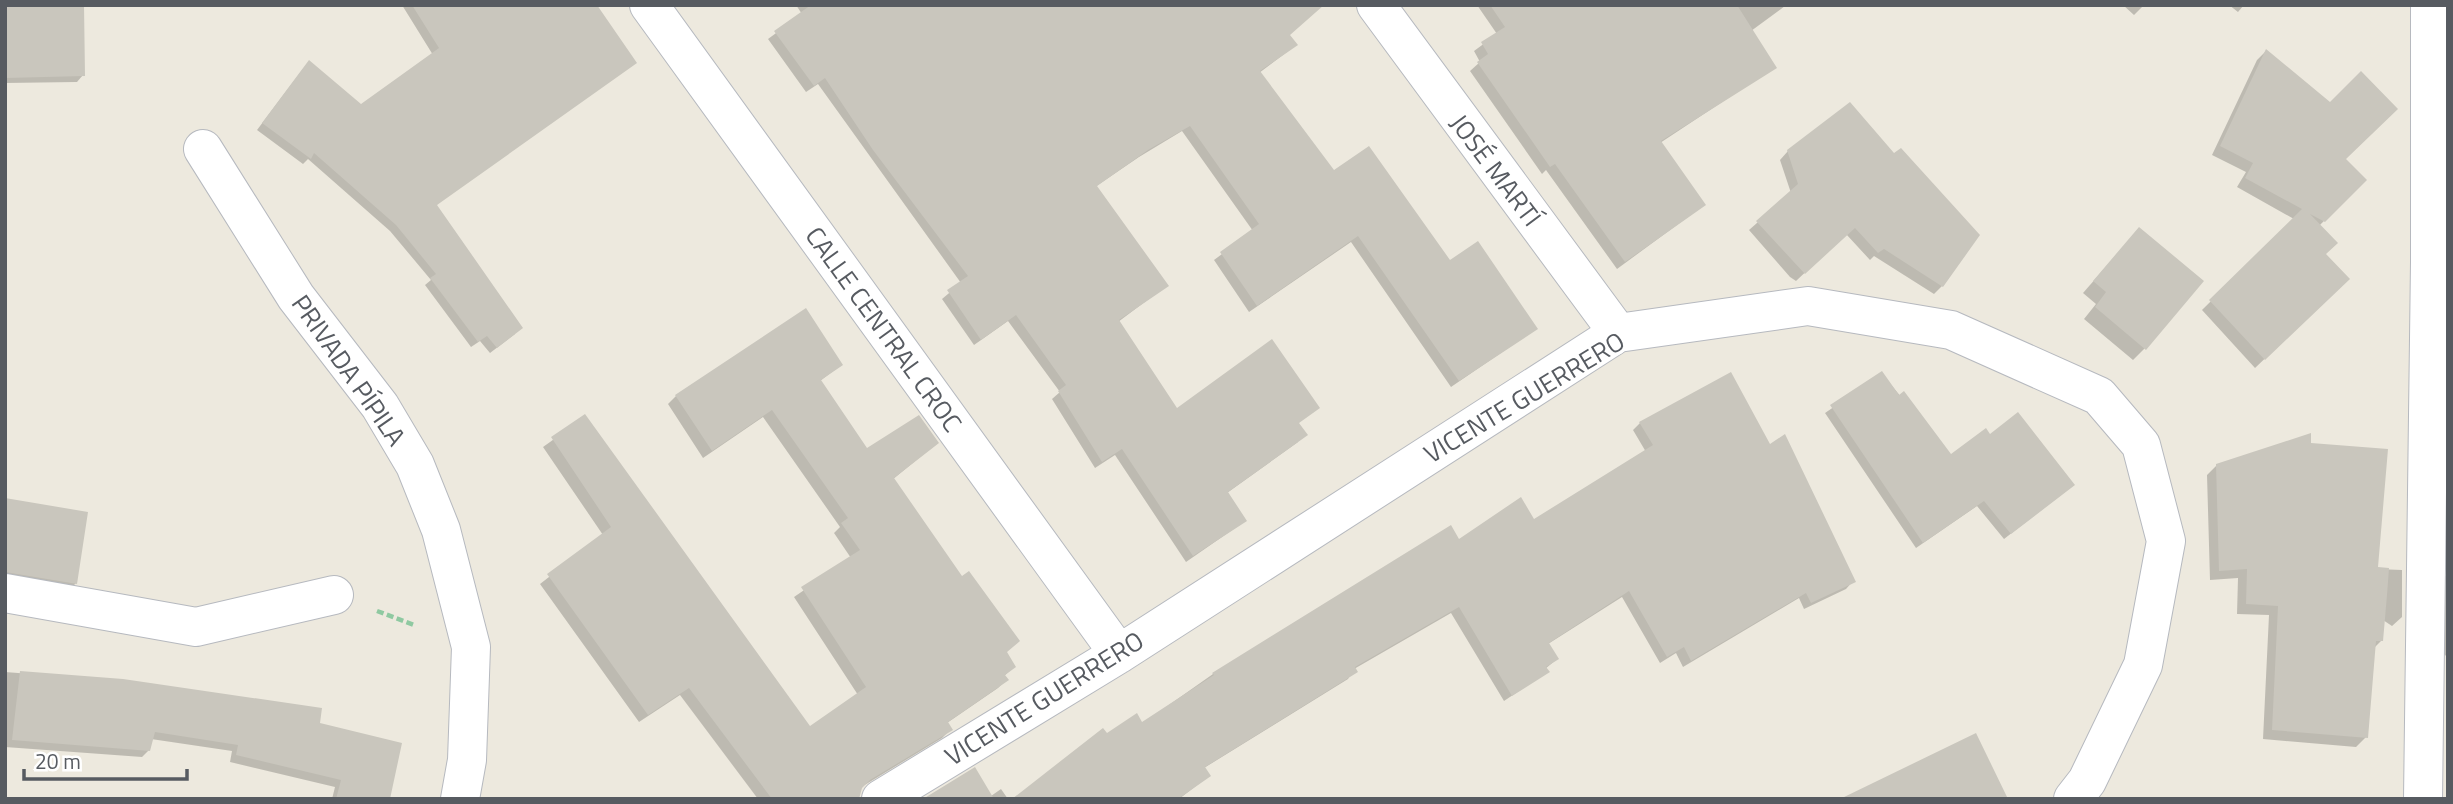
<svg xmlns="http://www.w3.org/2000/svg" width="2453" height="804" font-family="'Titillium Web',sans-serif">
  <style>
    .shadow { fill: #0003 }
    .building { fill: #c9c6bd }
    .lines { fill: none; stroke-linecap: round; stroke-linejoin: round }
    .minor-casing { stroke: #b6b9bf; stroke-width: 40 }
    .path { stroke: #8fc9a1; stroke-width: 4.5; stroke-dasharray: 7 3.5; stroke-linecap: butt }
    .minor { stroke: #fff; stroke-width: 38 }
    .labels { text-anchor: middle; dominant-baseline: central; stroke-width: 6; stroke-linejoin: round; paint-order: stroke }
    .street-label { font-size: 26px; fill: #575b61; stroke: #fff }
  </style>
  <rect width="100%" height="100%" fill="#ede9de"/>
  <path class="shadow" d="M 5,5 L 83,75 L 77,82 L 5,83 Z
    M 402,5 L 574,5 L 436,206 L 515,334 L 490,353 L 480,341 L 471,347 L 425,285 L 431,280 L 390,231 L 308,159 L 303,164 L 257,130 L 303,69 L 361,106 L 433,55 Z
    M 796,5 L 1287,5 L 1288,36 L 1296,45 L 1259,73 L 1334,173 L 1536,329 L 1451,387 L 1351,242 L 1249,312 L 1214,260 L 1253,231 L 1182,131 L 1139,157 L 1095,187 L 1166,286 L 1118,322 L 1177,410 L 1298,424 L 1298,442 L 1227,493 L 1245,521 L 1186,562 L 1115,455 L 1095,468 L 1052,399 L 1060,392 L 1008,321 L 974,345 L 942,299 L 961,283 L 818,84 L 806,92 L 768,39 L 802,14 Z
    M 1477,5 L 1784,5 L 1785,6 L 1751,31 L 1775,67 L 1660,143 L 1704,205 L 1617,269 L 1546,170 L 1542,174 L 1470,71 L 1480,62 L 1474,51 L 1497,34 Z
    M 2123,5 L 2144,5 L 2134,15 Z
    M 2229,5 L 2244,5 L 2238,12 Z
    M 2266,51 L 2344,159 L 2364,180 L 2319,226 L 2324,255 L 2348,279 L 2255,368 L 2202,310 L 2294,219 L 2237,187 L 2246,172 L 2212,155 L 2257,60 Z
    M 1788,151 L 1894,156 L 1942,286 L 1934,294 L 1874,256 L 1870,260 L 1846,234 L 1796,281 L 1790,277 L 1749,230 L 1791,193 L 1780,160 Z
    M 2139,229 L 2145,348 L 2133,360 L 2084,319 L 2096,304 L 2083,293 Z
    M 841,365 L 820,381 L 866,450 L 937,443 L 892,480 L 1014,667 L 1004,676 L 1006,680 L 998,688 L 947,723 L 950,730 L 942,738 L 863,786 L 851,799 L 758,799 L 680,695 L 639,722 L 540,584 L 603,535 L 543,447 L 585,417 L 810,728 L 858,695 L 794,597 L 851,558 L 834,533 L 840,527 L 763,417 L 703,458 L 668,404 L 676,396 Z
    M 1882,374 L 1951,457 L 2066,491 L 2004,539 L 1977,506 L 1916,548 L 1825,413 Z
    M 1640,423 L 1769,446 L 1853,581 L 1846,589 L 1804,609 L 1799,598 L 1683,667 L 1676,653 L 1660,663 L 1622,597 L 1548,644 L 1557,659 L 1545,669 L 1547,672 L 1504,701 L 1451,613 L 1354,669 L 1348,679 L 1204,768 L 1209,776 L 1179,799 L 1014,799 L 1106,736 L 1142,724 L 1213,674 L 1450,527 L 1459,541 L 1534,521 L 1646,452 L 1633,430 Z
    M 2309,444 L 2377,569 L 2402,570 L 2402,617 L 2392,626 L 2383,620 L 2382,640 L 2374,648 L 2366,737 L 2356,747 L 2263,739 L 2269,615 L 2237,614 L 2238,578 L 2210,580 L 2207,475 L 2217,465 Z
    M 5,500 L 76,583 L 69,590 L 5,579 Z
    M 2448,574 L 2448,657 L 2440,652 L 2441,580 Z
    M 5,672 L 123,681 L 318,724 L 388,799 L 332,799 L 335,787 L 230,762 L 232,751 L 151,739 L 149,750 L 142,757 L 5,747 Z
    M 1001,789 L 1008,799 L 935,799 L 991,796 Z"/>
  <path class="building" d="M 5,5 L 84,5 L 85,76 L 5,78 Z
    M 412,5 L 597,5 L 637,63 L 437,205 L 523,328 L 497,348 L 487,336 L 478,342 L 430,278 L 436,274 L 396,225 L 314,153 L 311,159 L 262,123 L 309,60 L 361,104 L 439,48 Z
    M 811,5 L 1324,5 L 1290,35 L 1298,45 L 1260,71 L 1334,170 L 1369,146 L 1450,260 L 1478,241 L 1538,329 L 1459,381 L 1358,236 L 1257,306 L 1220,252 L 1259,224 L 1190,126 L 1148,150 L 1097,186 L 1169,286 L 1119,320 L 1177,408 L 1272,339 L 1320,408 L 1299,423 L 1308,435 L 1228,492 L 1247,521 L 1193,556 L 1122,449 L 1102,462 L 1058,391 L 1066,385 L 1016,315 L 981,340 L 962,312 L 947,290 L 968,276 L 873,150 L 825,78 L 814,86 L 774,31 Z
    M 1490,5 L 1737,5 L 1777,68 L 1661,141 L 1706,205 L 1625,262 L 1555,164 L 1550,167 L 1477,62 L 1488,54 L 1481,42 L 1505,27 Z
    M 2266,49 L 2330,102 L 2361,71 L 2398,109 L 2346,159 L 2367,180 L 2325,222 L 2310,214 L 2338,243 L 2326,254 L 2350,279 L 2265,360 L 2209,300 L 2302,209 L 2245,178 L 2253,163 L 2220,146 Z
    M 1850,102 L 1894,153 L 1901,148 L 1980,235 L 1943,287 L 1884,249 L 1878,253 L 1855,228 L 1805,274 L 1756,221 L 1798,184 L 1787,150 Z
    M 2139,227 L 2204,281 L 2146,350 L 2095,307 L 2106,292 L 2093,281 Z
    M 806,308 L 843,365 L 821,380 L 867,448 L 919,415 L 939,443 L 894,478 L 962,576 L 969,571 L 1020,641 L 1007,652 L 1016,667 L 1005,675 L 1009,680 L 948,722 L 953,730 L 870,780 L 862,788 L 859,799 L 772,799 L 689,688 L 648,715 L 547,574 L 611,527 L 551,437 L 585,414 L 810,726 L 866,687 L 801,587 L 860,550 L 841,523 L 848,518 L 772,410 L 712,451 L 675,395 Z
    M 1882,371 L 1899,395 L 1904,391 L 1951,454 L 1986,428 L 1990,434 L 2018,412 L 2075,485 L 2011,534 L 1984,501 L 1923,543 L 1830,405 Z
    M 1731,372 L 1770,444 L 1785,434 L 1856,582 L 1811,603 L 1806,593 L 1691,661 L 1684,647 L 1667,657 L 1629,591 L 1549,643 L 1559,659 L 1546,667 L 1550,672 L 1512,696 L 1459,607 L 1355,667 L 1358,672 L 1205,767 L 1211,776 L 1178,799 L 1012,799 L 1103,728 L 1107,733 L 1137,713 L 1142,722 L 1214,675 L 1212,673 L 1451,525 L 1459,539 L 1521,497 L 1534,519 L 1653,445 L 1639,422 Z
    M 2311,433 L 2311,443 L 2388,449 L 2378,567 L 2389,568 L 2387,595 L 2383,641 L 2376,641 L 2368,738 L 2272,730 L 2278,606 L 2246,604 L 2247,569 L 2219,571 L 2216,464 Z
    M 5,498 L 88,512 L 77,584 L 5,572 Z
    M 20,671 L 123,679 L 322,708 L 320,723 L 402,743 L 390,799 L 336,799 L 341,780 L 236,755 L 238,745 L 155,732 L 150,751 L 12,740 Z
    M 1976,733 L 2008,799 L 1840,799 Z
    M 975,767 L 994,799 L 923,799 Z"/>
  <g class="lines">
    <g class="minor-casing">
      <path id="minor" d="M 649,5 L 1119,654
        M 1376,5 L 1618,333
        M 203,149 L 296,297 L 380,406 L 415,465 L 441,530 L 471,647 L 467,760 L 460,799
        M 5,593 L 196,627 L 334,595
        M 881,799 L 1119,654 L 1618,333 L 1808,306 L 1951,330 L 2099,396 L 2141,445 L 2166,541 L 2143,665 L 2087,781 L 2073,799
        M 2423,799 L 2430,262 L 2430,5"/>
    </g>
    <path class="path" d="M 377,611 L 414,625"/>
    <use href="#minor" class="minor"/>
  </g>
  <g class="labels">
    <g class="street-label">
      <text transform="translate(1496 170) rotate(53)">JOSÉ MARTÍ</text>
      <text transform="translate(884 329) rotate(54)">CALLE CENTRAL CROC</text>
      <text transform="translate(349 370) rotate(55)">PRIVADA PÍPILA</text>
      <text transform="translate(1524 397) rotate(-31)">VICENTE GUERRERO</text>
      <text transform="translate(1044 698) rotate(-32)">VICENTE GUERRERO</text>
    </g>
  </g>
  <rect width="2453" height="804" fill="none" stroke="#575b61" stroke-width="14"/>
  <path d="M24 769v10h163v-10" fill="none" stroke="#575b61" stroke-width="3.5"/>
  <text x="35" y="769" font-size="21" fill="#575b61" stroke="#ffffff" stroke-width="5" paint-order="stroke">20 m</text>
</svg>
